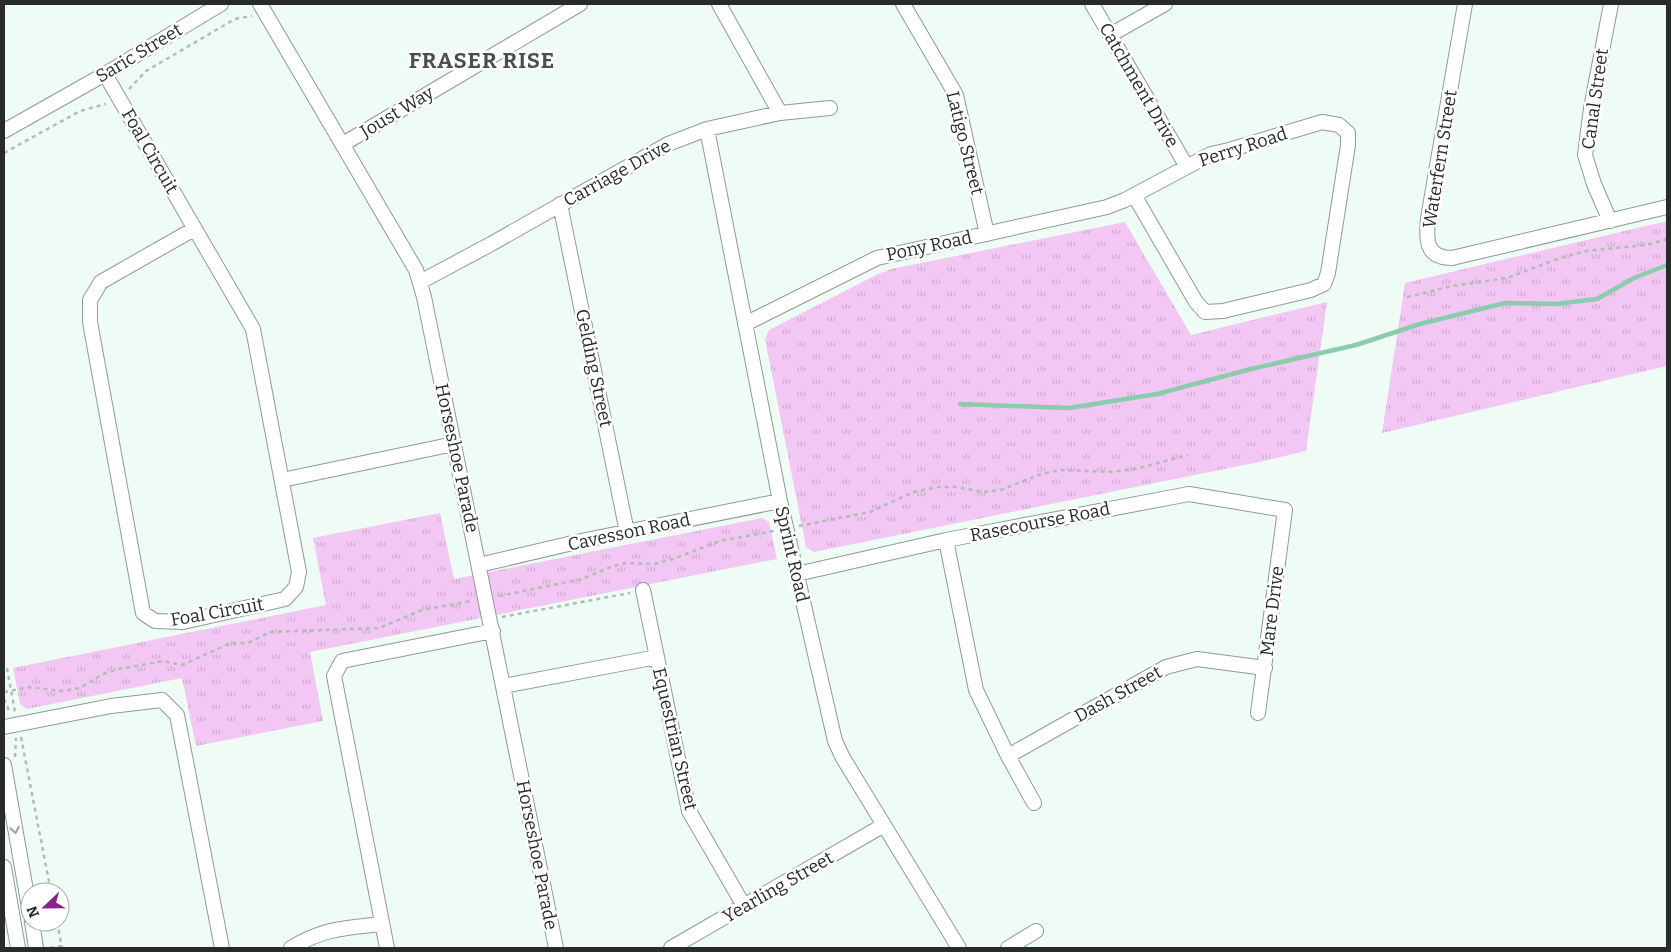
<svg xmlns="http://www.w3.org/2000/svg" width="1671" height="952" font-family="Bitter,serif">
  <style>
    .park { fill: url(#park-tufts) }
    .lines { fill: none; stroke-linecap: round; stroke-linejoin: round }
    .stream { stroke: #8accab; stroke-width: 4.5 }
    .minor-casing { stroke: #8f9b95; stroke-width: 16 }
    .path { stroke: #b1bcb6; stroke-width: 2.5; stroke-dasharray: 4 4; stroke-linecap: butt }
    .minor { stroke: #fff; stroke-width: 14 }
    .oneway { stroke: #9ea09f }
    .labels { text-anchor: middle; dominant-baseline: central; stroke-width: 5; stroke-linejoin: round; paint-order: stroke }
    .street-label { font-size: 18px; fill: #272c29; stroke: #fff }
    .district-label { font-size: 22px; font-weight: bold; letter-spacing: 1px; fill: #47514b; stroke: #fff }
  </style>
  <defs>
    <pattern id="park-tufts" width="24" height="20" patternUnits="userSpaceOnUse" patternTransform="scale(1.25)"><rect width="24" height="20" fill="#f3c7f4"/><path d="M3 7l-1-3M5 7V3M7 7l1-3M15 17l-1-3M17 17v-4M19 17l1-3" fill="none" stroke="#d0abd1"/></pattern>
  </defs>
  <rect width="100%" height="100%" fill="#effcf5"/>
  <path class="park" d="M 1667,221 L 1667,366 L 1382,433 L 1405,283 Z
    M 1125,222 L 1191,335 L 1327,302 L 1306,451 L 1264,461 L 814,552 L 806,547 L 765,339 L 769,330 L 878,274 L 891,269 Z
    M 440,513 L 454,579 L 762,518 L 769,522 L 777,559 L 310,652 L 323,721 L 196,746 L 182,678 L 27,709 L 20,704 L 13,668 L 326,605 L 313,538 Z"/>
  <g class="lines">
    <path class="stream" d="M 960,404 L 1069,408 L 1157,394 L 1251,369 L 1356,345 L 1420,324 L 1505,303 L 1556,304 L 1597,299 L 1634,278 L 1667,265"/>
    <g class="minor-casing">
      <path id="minor" d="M 260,4 L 416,270 L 424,297 L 556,948
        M 719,4 L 780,113
        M 903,4 L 956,95 L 987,234
        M 1092,4 L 1187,167
        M 1465,4 L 1428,218 C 1426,239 1425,258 1452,258 L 1667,207
        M 1110,35 L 1165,4
        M 105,74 L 253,329 L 299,572 L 296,587 L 285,599 L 183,622 L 155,621 L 143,613 L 90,322 L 90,300 L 101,282 L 194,229
        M 707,129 L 780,501 L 835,741 L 843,758 L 959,948
        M 4,131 L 105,74 L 221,4
        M 343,144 L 580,4
        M 560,204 L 627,532
        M 1610,221 L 1594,184 L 1585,155 L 1591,108 L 1611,4
        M 420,282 L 491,244 L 668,144 L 707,129 L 780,113 L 830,108
        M 745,324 L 877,258 L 1107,207 L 1125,200 L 1211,154 L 1229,150 L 1322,122 L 1339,125 L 1348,133 L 1348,145 L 1328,273 L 1324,284 L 1311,290 L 1223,311 L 1205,312 L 1196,302 L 1134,195
        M 282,480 L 454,444
        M 946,540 L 976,690 L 1008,756 L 1034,803
        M 479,565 L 581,541 L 780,501
        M 797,574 L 946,540 L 1189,494 L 1285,510 L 1258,713
        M 643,590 L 689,811 L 744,906
        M 503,686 L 657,657
        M 4,727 L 111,706 L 162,700 L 177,715 L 222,948
        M 1008,756 L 1166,667 L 1197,659 L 1265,668
        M 4,765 L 30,913
        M 4,867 L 18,948
        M 32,922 L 36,948
        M 291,948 C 324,928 345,928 382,924
        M 387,948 L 334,676 L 342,661 L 493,631
        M 671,948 L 884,825
        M 1008,948 L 1036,931"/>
    </g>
    <path class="path" d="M 129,89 L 146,71 L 235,19 L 252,16
      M 4,153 L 80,111 L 106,104
      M 1407,297 L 1452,286 L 1507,278 L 1560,258 L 1586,251 L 1646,245 L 1667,239
      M 799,526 L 870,512 L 913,492 L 938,487 L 956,487 L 983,492 L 1001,490 L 1041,474 L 1061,470 L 1112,472 L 1139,468 L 1188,455
      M 499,596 L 582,579 L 613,566 L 627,563 L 654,564 L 673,559 L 720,541 L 774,531
      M 502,617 L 630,593
      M 7,668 L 15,712
      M 4,692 L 30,687 L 62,691 L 80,688 L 103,674 L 119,669 L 163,661 L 182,665 L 231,643 L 248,643 L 270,632 L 379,628 L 422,610 L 471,601
      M 4,699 L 10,713
      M 21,737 L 51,892
      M 15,757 L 16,738
      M 57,922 L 62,948
      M 50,948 L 62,946"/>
    <use href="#minor" class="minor"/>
  </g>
  <defs><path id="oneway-chevron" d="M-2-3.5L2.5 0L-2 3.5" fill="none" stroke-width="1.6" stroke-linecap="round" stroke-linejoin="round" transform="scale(1.25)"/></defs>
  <use class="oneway" href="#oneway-chevron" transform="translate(15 830) rotate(80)"/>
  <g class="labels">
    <g class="street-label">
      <text transform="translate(139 53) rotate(-31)">Saric Street</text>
      <text transform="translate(1139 85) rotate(60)">Catchment Drive</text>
      <text transform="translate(1595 99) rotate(-82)">Canal Street</text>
      <text transform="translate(397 112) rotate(-31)">Joust Way</text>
      <text transform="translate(965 143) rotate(76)">Latigo Street</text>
      <text transform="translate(1243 147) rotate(-18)">Perry Road</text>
      <text transform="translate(150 151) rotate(60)">Foal Circuit</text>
      <text transform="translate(1440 159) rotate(-81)">Waterfern Street</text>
      <text transform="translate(617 173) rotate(-29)">Carriage Drive</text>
      <text transform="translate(929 246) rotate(-12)">Pony Road</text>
      <text transform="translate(594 368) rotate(78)">Gelding Street</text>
      <text transform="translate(457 458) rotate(78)">Horseshoe Parade</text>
      <text transform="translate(1040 522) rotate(-11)">Rasecourse Road</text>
      <text transform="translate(629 532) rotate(-12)">Cavesson Road</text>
      <text transform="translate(792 554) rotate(77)">Sprint Road</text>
      <text transform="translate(1272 611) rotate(-83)">Mare Drive</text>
      <text transform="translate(217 612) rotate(-10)">Foal Circuit</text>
      <text transform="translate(1118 694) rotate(-29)">Dash Street</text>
      <text transform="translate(675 739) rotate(77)">Equestrian Street</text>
      <text transform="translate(537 855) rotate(79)">Horseshoe Parade</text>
      <text transform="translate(778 887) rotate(-30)">Yearling Street</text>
    </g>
    <g class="district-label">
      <text x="482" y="60">FRASER RISE</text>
    </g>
  </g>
  <rect width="1671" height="952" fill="none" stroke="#272c29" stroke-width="10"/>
  <g transform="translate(45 907) rotate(248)"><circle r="24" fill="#ffffff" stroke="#a9aba9"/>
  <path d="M0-4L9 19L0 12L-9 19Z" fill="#87248d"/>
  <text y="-8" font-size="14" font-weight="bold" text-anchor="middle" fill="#272c29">N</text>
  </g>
</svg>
